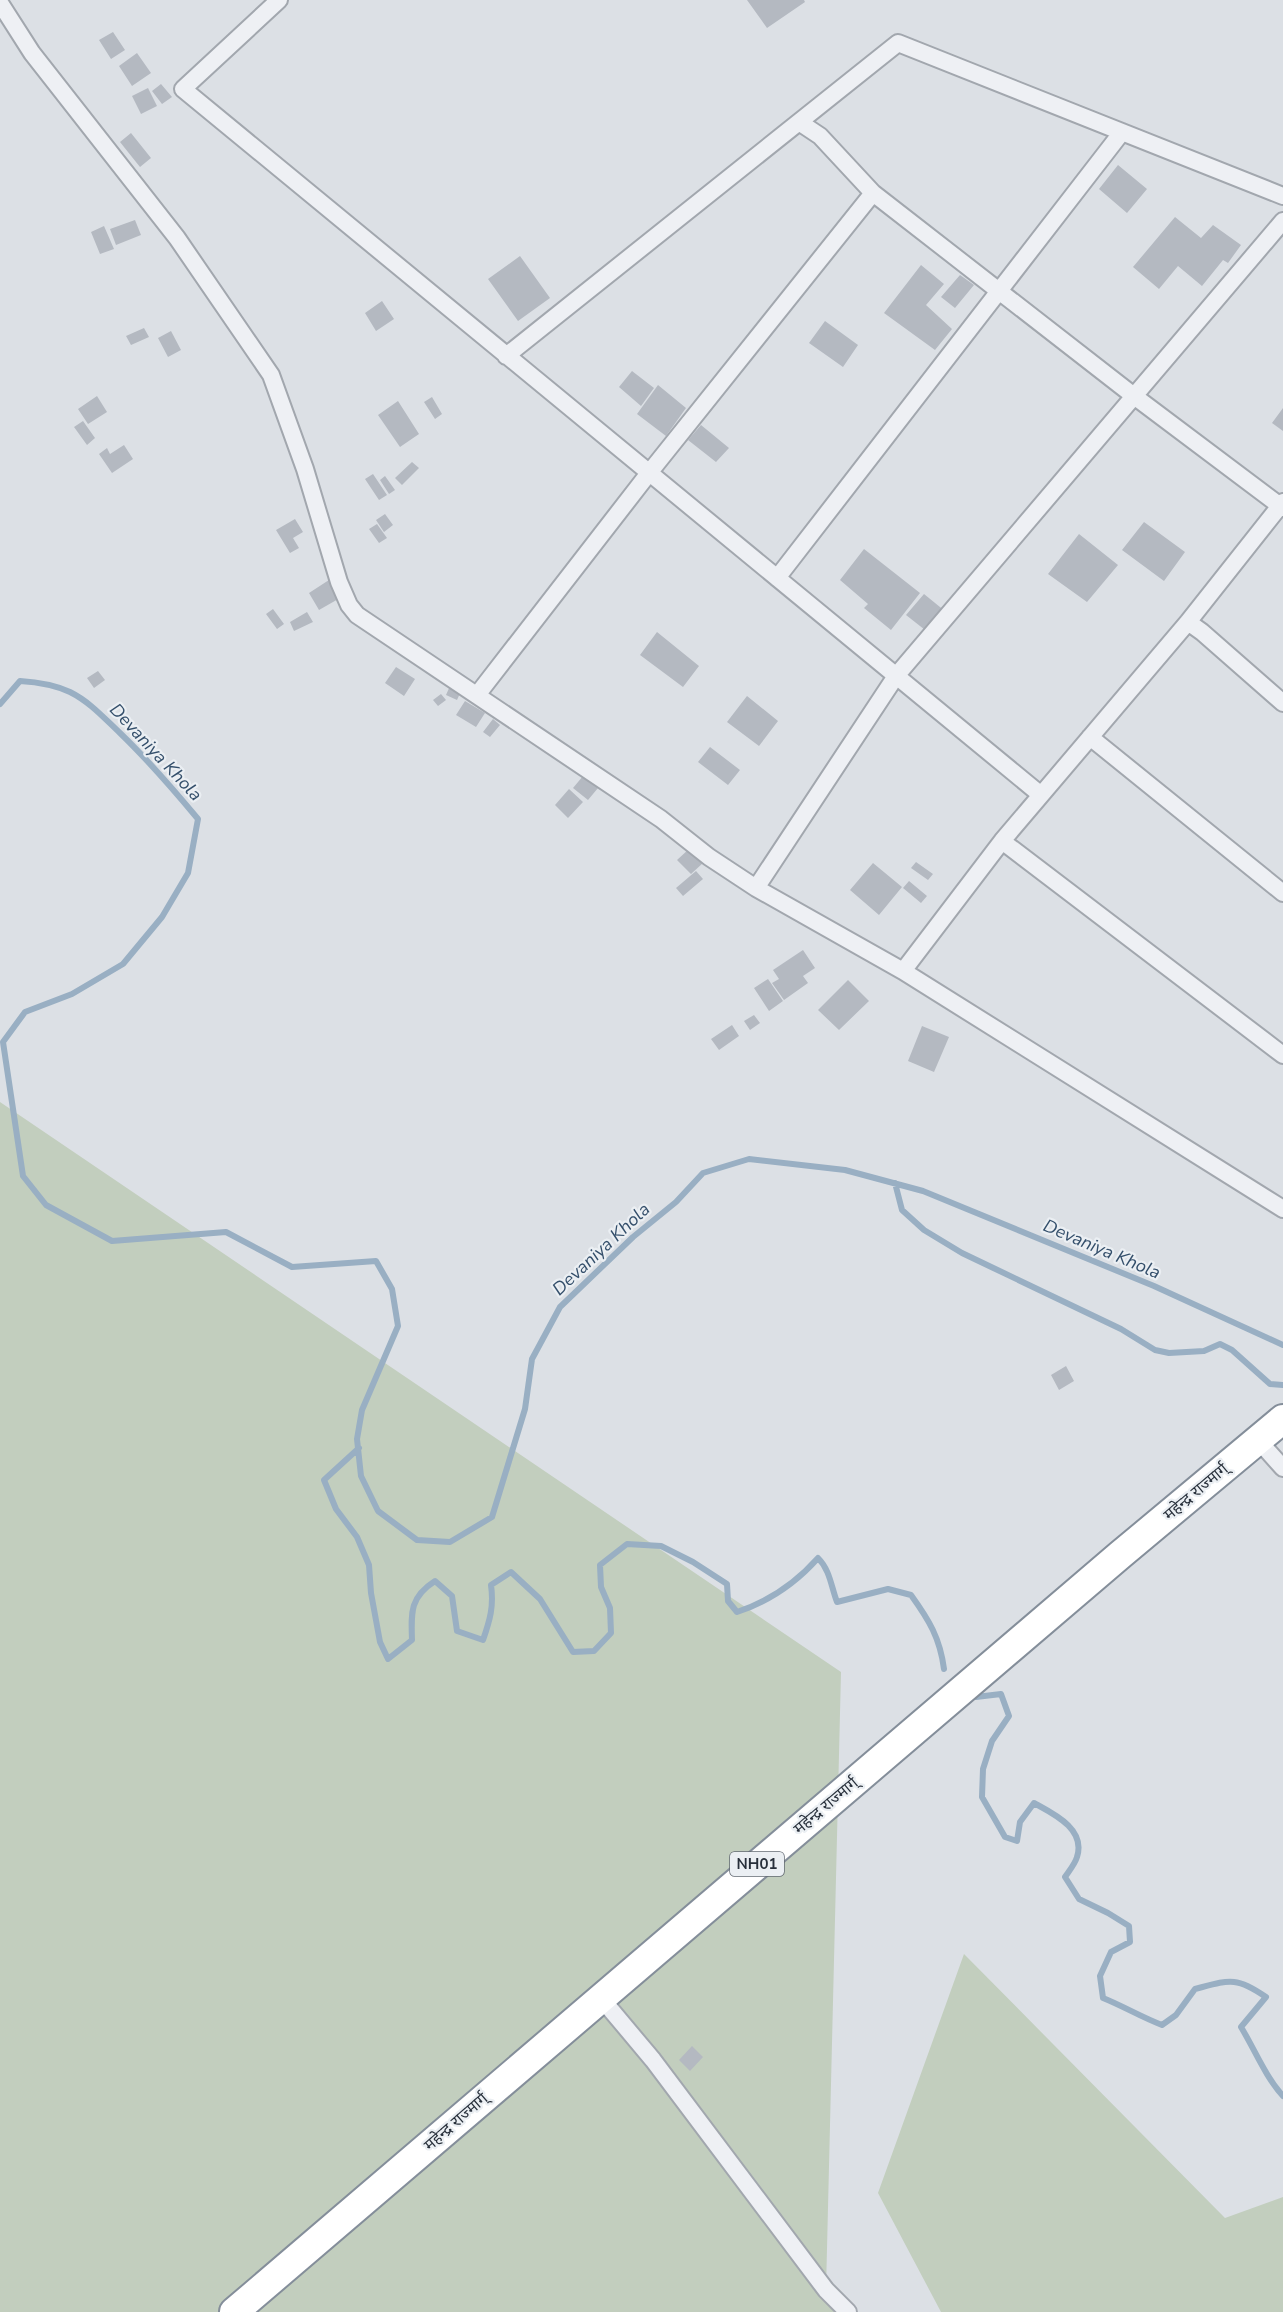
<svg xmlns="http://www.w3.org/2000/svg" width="1283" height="2312" font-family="'Nunito Sans','Noto Sans Devanagari',sans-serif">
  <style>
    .green { fill: #c2cebe }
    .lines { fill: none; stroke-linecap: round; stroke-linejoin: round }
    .stream { stroke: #99afc3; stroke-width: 6 }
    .building { fill: #b4b9c1 }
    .minor-casing { stroke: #a2a7ae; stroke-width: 20 }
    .trunk-casing { stroke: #848e9a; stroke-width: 32 }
    .minor { stroke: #eef0f4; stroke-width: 16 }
    .trunk { stroke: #fff; stroke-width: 28 }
    .labels { text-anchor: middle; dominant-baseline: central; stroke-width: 4.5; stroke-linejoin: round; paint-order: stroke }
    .shield { fill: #ebeff3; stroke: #626972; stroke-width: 1.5 }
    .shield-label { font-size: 15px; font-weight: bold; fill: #272f3a }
    .street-label { font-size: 16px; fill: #272f3a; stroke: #ebeff3 }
    .water-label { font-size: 18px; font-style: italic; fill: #344f6b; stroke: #ebeff3 }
  </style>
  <rect width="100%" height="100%" fill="#dce0e5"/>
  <path class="green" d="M 0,1102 L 841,1672 L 826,2290 L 839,2312 L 0,2312 Z
    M 964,1954 L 1225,2218 L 1283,2197 L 1283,2312 L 941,2312 L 878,2193 Z"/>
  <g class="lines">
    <path class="stream" d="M 0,704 L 20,681 C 36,682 55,685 70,692 C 90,702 104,718 120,733 C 148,760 173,789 198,819 L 188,873 L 162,917 L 123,964 L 72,994 L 25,1012 L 3,1042 L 23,1176 L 46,1205 L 112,1241 L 226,1232 L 292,1267 L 376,1261 L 392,1289 L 398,1326 L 362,1410 L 357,1439 L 361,1476 L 378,1511 L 417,1540 L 450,1542 L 492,1517 L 525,1409 L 532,1359 L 560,1307 L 633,1237 L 676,1202 L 703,1173 L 749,1159 L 845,1170 L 923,1191 L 1154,1286 L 1283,1345
      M 895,1183 L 902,1210 L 924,1230 L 962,1253 L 1121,1329 L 1155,1350 L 1169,1353 L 1204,1351 L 1220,1344 L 1232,1350 L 1270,1384 L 1283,1385
      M 359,1448 L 324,1480 L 336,1509 L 357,1537 L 369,1565 L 371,1593 L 380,1642 L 388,1659 L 412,1640 C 411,1612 410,1597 435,1581 L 452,1596 L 457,1631 L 483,1640 C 490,1620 494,1606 491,1585 L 511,1572 L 540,1599 L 573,1652 L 594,1651 L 611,1633 L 610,1608 L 601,1587 L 600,1565 L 627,1544 L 661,1546 L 693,1562 L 727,1584 L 728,1601 L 737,1612 C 770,1601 795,1584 818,1558 C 830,1570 831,1586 837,1602 L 888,1589 L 911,1595 C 929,1620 940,1638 944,1669
      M 976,1697 L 1001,1694 L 1009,1716 L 992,1741 L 983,1769 L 982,1797 L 1005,1837 L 1017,1841 L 1020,1822 L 1034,1803 C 1054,1814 1086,1829 1077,1857 C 1075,1864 1069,1871 1065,1877 L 1079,1899 L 1108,1913 L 1129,1926 L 1130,1942 L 1111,1952 L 1100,1976 L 1103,1998 C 1123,2006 1141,2017 1162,2025 L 1176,2015 L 1195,1989 C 1229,1980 1236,1976 1266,1997 L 1241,2027 C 1255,2050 1265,2076 1283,2096"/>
  </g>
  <path class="building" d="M 747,0 L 804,0 L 805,2 L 767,28 Z
    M 113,32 L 125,50 L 111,59 L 99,40 Z
    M 137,53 L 151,73 L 132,86 L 119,66 Z
    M 161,84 L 172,97 L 162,104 L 152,91 Z
    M 148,88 L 157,106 L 141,114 L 132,96 Z
    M 131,133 L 151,158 L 140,167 L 120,142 Z
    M 1118,165 L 1147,189 L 1127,213 L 1099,189 Z
    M 1175,217 L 1201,238 L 1213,225 L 1241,245 L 1228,263 L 1223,260 L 1202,286 L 1178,266 L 1159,289 L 1133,267 Z
    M 135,220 L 141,235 L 116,245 L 110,229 Z
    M 104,226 L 114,249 L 100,254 L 91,232 Z
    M 520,256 L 550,298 L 518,321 L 488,279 Z
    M 921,265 L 944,284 L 926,305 L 952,329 L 935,350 L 884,313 Z
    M 960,275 L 974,285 L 955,308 L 941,297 Z
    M 382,301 L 394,319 L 376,331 L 365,313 Z
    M 825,321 L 858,345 L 843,367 L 809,343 Z
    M 144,328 L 149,337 L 131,345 L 126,336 Z
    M 171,331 L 181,350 L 168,357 L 158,338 Z
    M 632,371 L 654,388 L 641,406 L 619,387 Z
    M 658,385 L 686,408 L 666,436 L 637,414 Z
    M 97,396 L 107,412 L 88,424 L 78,409 Z
    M 432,397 L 442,414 L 435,419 L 424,402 Z
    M 398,401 L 419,434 L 400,447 L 378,415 Z
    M 1283,408 L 1283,431 L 1272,423 Z
    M 83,421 L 95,438 L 87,445 L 74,427 Z
    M 701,425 L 729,448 L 716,462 L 688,440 Z
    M 124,445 L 133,459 L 112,473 L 99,454 L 107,448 L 110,454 Z
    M 412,462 L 419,468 L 402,485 L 395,478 Z
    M 373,474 L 387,495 L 379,500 L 365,479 Z
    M 385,476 L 395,490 L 389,494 L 380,480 Z
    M 385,514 L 393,525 L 384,532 L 376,520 Z
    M 295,519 L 303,532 L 293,538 L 299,548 L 290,553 L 276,530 Z
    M 1144,522 L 1185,552 L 1164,581 L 1122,550 Z
    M 377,524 L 387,538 L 379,543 L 369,529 Z
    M 1079,534 L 1118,565 L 1087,602 L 1048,574 Z
    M 864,549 L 920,593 L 891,630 L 864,608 L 868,604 L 840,580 Z
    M 329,580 L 340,598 L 319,610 L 309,593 Z
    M 924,594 L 951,616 L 934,637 L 906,615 Z
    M 273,609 L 284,624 L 277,629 L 266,614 Z
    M 307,612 L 313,622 L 294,631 L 290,622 Z
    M 657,632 L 699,666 L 683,687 L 640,655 Z
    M 396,667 L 415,679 L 404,696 L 385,683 Z
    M 98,671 L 105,680 L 94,688 L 87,678 Z
    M 450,686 L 461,691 L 457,700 L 446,695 Z
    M 441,694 L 446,700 L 438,706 L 433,700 Z
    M 747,696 L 778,721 L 759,746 L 727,722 Z
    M 465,701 L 485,713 L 476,727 L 456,715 Z
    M 493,719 L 500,725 L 490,737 L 483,732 Z
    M 710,747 L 740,770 L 728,785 L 698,762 Z
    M 583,776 L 598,788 L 588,800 L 573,788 Z
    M 569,789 L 583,802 L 568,818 L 555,805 Z
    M 689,849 L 703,863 L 691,874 L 677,860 Z
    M 916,862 L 933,874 L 928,880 L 911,868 Z
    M 873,863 L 902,887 L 879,915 L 850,890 Z
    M 696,871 L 703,879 L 683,896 L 676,888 Z
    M 909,881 L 927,896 L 921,903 L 903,888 Z
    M 803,950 L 815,968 L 803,976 L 808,983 L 784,1000 L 772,983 L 779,979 L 773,970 Z
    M 768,979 L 783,1001 L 769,1011 L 754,988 Z
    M 848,980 L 869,1001 L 839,1030 L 818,1010 Z
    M 754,1015 L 760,1023 L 750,1030 L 744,1021 Z
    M 732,1025 L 739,1036 L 719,1050 L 711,1039 Z
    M 922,1026 L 949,1037 L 934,1072 L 908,1061 Z
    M 1066,1366 L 1074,1381 L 1059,1390 L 1051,1375 Z
    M 692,2046 L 703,2057 L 690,2071 L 679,2060 Z"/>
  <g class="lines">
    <g class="minor-casing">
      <path id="minor" d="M 279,0 L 183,89 L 1041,795
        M 0,3 L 32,53 L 177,238 L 271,375 L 305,469 L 339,582 L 349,605 L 357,615 L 661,819 L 709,857 L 756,888 L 903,971 L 1283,1209
        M 799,122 L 820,136 L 873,193 L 1134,396 L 1283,508
        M 506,356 L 898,43 L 1283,196
        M 777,578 L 1122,132
        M 1188,622 L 1202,632 L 1283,703
        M 477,695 L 649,473 L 873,193
        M 1090,737 L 1283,893
        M 1002,841 L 1283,1055
        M 756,888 L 896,676 L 1283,221
        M 903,971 L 1002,841 L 1188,622 L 1283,502
        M 1258,1440 L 1283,1468
        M 601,1998 L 653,2060 L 826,2290 L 848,2312"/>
    </g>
    <g class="trunk-casing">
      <path id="trunk" d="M 234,2312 L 1120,1555 L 1283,1419"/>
    </g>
    <use href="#minor" class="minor"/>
    <use href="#trunk" class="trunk"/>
  </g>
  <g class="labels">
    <rect class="shield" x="730" y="1852" width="54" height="24" rx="4.5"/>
    <g class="shield-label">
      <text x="757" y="1864">NH01</text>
    </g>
    <g class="street-label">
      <text transform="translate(1196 1492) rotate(-40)">महेन्द्र राज्मार्ग्</text>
      <text transform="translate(826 1806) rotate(-40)">महेन्द्र राज्मार्ग्</text>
      <text transform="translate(456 2122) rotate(-41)">महेन्द्र राज्मार्ग्</text>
    </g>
    <g class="water-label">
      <text transform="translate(156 752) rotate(47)">Devaniya Khola</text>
      <text transform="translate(601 1249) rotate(-43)">Devaniya Khola</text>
      <text transform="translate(1102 1249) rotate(23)">Devaniya Khola</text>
    </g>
  </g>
</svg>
